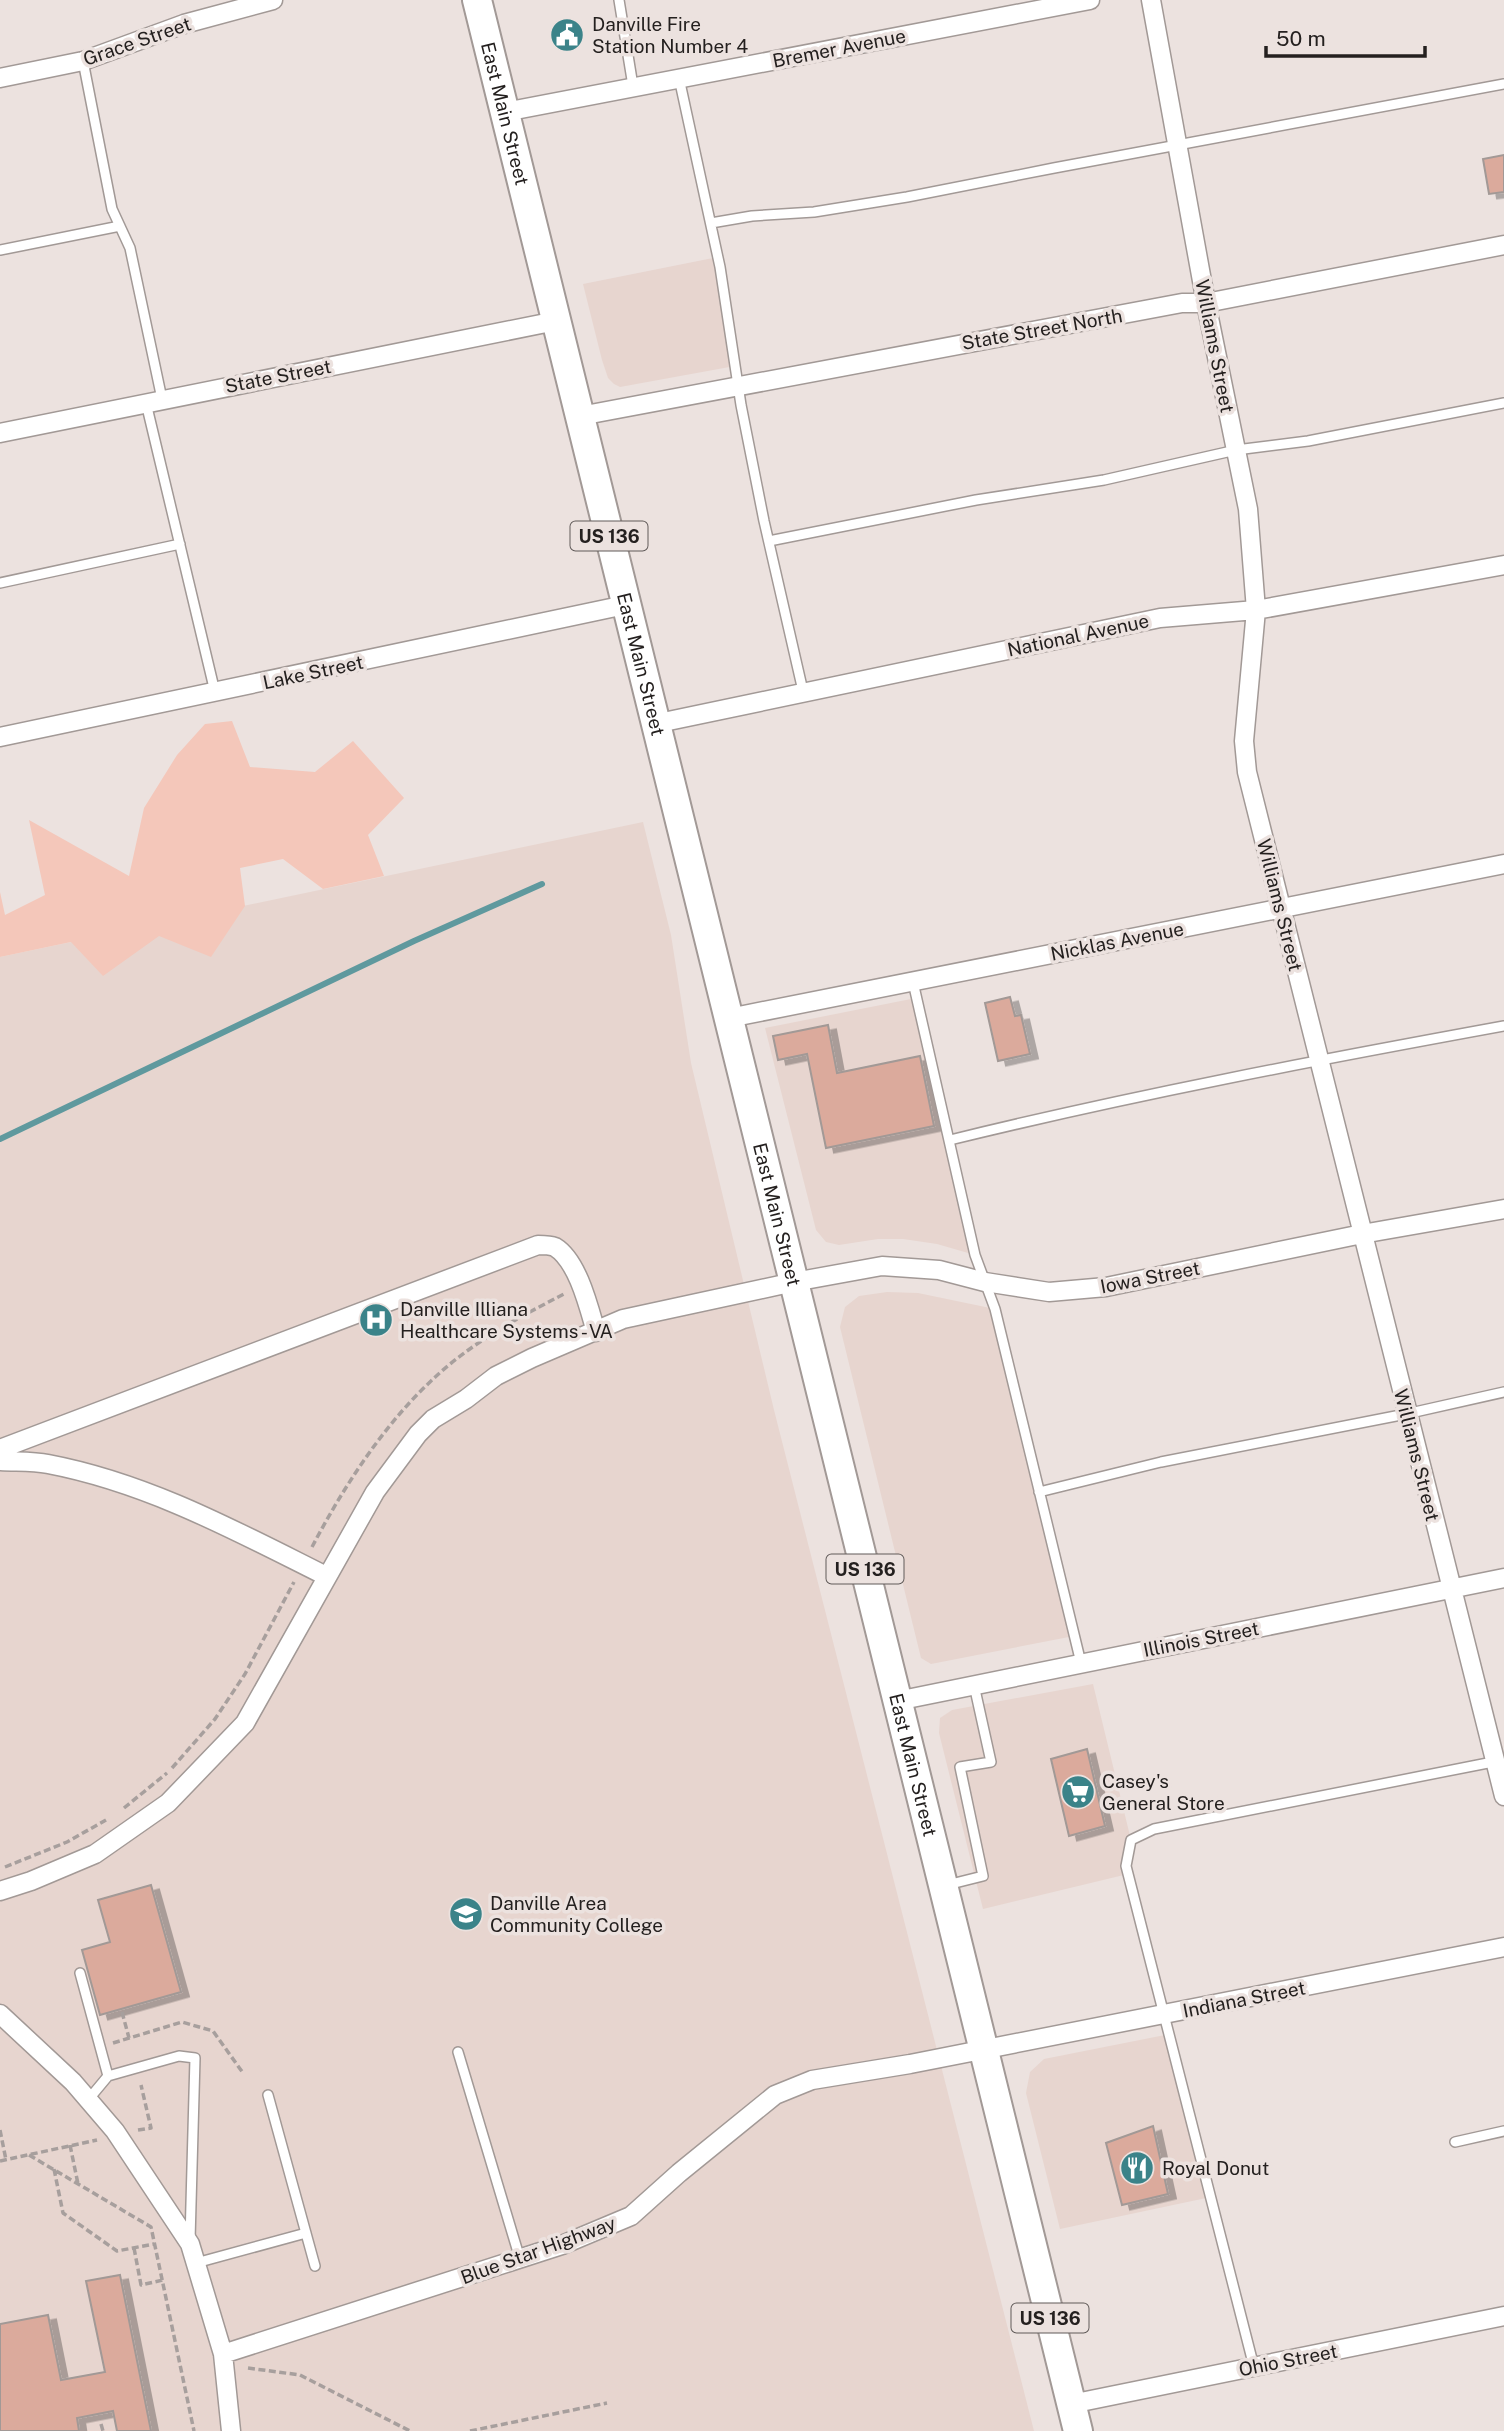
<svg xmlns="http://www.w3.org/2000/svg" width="1504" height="2431" font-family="'Public Sans',sans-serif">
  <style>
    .built { fill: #e7d5cf }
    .green { fill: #f4c7ba }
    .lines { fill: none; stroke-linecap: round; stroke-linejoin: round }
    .stream { stroke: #5f999e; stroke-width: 6 }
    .building { fill: #dbaa9c; stroke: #a29996; stroke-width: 2; filter: url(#shadow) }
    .service-casing { stroke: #a29996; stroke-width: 12 }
    .minor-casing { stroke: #a29996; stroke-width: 21 }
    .primary-casing { stroke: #a29996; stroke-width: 32 }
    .path { stroke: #a79f9d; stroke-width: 3.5; stroke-dasharray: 7 3.5; stroke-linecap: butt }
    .service { stroke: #fff; stroke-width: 9 }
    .minor { stroke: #fff; stroke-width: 18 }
    .primary { stroke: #fff; stroke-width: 28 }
    .labels { text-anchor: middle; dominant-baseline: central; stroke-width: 7; stroke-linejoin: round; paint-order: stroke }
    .shield { fill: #ece2df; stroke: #605a59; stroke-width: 2 }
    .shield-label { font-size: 18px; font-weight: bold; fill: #24201f }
    .poi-label { font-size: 19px; fill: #24201f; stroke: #ece2df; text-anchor: start }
    .street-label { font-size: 19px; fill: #24201f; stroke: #ece2df }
  </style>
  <defs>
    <filter id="shadow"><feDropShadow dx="8" dy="4.5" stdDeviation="0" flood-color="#0004"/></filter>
  </defs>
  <rect width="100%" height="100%" fill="#ece2df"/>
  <path class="built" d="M 718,257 L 735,366 L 620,387 L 614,384 L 608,378 L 602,360 L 583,284 Z
    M 643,822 L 671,935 L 691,1063 L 774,1410 L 1034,2431 L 0,2431 L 0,957 Z
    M 916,998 L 975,1255 L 937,1244 L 903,1239 L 878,1239 L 839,1245 L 826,1242 L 816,1230 L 765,1028 Z
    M 887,1292 L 918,1293 L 995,1309 L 1074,1636 L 931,1664 L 921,1658 L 840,1327 L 845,1307 L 859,1296 Z
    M 1093,1684 L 1131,1840 L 1128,1874 L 983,1909 L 939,1733 L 940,1718 L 952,1710 Z
    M 1170,2034 L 1211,2197 L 1060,2229 L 1026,2093 L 1030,2072 L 1044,2059 Z"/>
  <path class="green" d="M 232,721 L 250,767 L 315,772 L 353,741 L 404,798 L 368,835 L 384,876 L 323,889 L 283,859 L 240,868 L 245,906 L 211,957 L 159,936 L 103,976 L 71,942 L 0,957 L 0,892 L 5,915 L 45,895 L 29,820 L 129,876 L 144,808 L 177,755 L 205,724 Z"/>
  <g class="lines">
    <path class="stream" d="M 0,1139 L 414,941 L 542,884"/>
  </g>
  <path class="building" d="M 1504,155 L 1504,192 L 1489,194 L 1483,159 Z
    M 1010,997 L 1015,1016 L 1021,1015 L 1030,1054 L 998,1061 L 985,1003 Z
    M 828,1025 L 837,1073 L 920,1056 L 934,1126 L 826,1148 L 807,1054 L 778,1060 L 773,1036 Z
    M 1087,1749 L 1105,1826 L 1069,1836 L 1051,1759 Z
    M 151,1885 L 181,1992 L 100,2015 L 82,1950 L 110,1942 L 98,1900 Z
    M 1153,2126 L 1168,2194 L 1122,2205 L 1106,2143 Z
    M 120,2275 L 151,2431 L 117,2431 L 113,2411 L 77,2418 L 79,2431 L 0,2431 L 0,2324 L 48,2315 L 61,2380 L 105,2372 L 86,2281 Z"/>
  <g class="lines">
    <g class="service-casing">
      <path id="service" d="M 619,0 L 633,86
        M 83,61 L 112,209 L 130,248 L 162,399
        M 679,78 L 720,267 L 741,405 L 764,521 L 803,691
        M 711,223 L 752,216 L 814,212 L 907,197 L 1054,168 L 1504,84
        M 0,250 L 120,226
        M 146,403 L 215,692
        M 769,541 L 976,500 L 1104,480 L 1236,450 L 1308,441 L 1504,403
        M 0,583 L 180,544
        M 913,982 L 975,1255 L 995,1309 L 1081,1663
        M 950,1140 C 1133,1095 1318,1060 1504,1026
        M 1039,1492 L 1161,1462 L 1406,1414 L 1504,1392
        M 947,1885 L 983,1876 L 960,1767 L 991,1762 L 974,1685
        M 80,1973 L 108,2076
        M 458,2052 L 520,2259
        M 268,2095 L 315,2266
        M 88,2100 L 108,2076 L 179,2056 L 195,2058 L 190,2240
        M 1455,2142 L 1504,2131
        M 196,2263 L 306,2233
        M 1254,2367 L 1126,1866 L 1131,1840 L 1154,1829 L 1498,1761"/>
    </g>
    <g class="minor-casing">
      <path id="minor" d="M 1151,0 L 1206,303 L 1248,509 L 1256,610 L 1244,741 L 1247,772 L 1504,1796
        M 0,78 L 83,61 L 184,24 L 273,0
        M 505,112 L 1090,0
        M 580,416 L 1182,303 L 1206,303 L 1504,245
        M 0,433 L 556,321
        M 654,724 L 1160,618 L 1256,610 L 1504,565
        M 0,737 L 625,605
        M 729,1018 L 1504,864
        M 0,1449 L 538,1245 C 544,1245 550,1245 555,1247 C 578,1261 589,1308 596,1332
        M 0,1461 C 16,1462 33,1461 48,1464 C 148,1483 236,1531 326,1576
        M 897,1701 L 1504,1578
        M 0,1891 L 31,1881 L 95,1854 L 168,1803 L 245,1723 L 375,1492 L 418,1434 L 433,1419 L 466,1399 L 496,1376 L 532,1358 L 623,1319 L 794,1282 L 882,1266 L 939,1270 L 985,1282 L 1049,1292 L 1106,1287 L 1362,1234 L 1504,1209
        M 0,2014 L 73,2082 L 115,2131 L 190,2244 L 223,2354 L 562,2245 L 631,2216 L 679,2173 L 775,2095 L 812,2080 L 910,2064 L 1504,1947
        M 223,2354 L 231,2431
        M 1071,2404 L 1504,2316"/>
    </g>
    <g class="primary-casing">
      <g id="primary">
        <path id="s1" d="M 477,0 L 1078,2431"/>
      </g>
    </g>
    <path class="path" d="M 312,1547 C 343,1488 382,1427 431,1381 C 469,1344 519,1317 566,1293
      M 172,1768 L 215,1719 L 245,1674 L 294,1582
      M 124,1808 L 167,1773
      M 5,1867 L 67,1842 L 106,1820
      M 122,2012 L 129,2038
      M 113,2043 L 182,2022 L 213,2031 L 243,2073
      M 0,2130 L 6,2160
      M 138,2130 L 151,2128 L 141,2085
      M 70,2145 L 78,2184
      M 29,2155 L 151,2227 L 194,2431
      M 0,2161 L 97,2140
      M 54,2169 L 63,2213 L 117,2251 L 154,2244
      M 134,2248 L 141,2285 L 163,2280
      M 248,2368 L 300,2375 L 410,2431
      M 101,2424 L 103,2431
      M 470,2431 L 607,2403"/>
    <use href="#service" class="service"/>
    <use href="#minor" class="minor"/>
    <use href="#primary" class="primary"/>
  </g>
  <defs>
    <g id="civic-disc" transform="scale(1.75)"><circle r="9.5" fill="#3b8389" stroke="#ece2df"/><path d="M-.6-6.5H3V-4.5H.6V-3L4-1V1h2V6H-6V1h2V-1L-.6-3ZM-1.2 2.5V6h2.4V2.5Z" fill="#fff"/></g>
    <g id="hospital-disc" transform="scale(1.75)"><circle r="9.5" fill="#3b8389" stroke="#ece2df"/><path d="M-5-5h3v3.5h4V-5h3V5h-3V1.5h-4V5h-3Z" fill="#fff"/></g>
    <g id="supermarket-disc" transform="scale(1.75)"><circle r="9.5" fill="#3b8389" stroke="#ece2df"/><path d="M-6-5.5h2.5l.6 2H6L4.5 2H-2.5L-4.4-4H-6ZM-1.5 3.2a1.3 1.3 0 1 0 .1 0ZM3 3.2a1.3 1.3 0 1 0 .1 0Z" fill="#fff"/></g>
    <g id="university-disc" transform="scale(1.75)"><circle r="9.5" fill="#3b8389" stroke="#ece2df"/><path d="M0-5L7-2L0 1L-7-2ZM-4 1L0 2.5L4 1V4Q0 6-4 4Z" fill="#fff"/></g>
    <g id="restaurant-disc" transform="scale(1.75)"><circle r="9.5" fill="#3b8389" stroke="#ece2df"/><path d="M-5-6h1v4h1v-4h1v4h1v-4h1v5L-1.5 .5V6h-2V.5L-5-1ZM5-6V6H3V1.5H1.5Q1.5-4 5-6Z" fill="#fff"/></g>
  </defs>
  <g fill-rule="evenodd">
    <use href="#civic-disc" x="567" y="35"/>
    <use href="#hospital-disc" x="376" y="1320"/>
    <use href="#supermarket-disc" x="1078" y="1792"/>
    <use href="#university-disc" x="466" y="1914"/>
    <use href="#restaurant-disc" x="1137" y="2168"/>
  </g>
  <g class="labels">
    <g class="shield">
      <rect x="570.5" y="521.5" width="77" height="29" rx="5"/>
      <rect x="826.5" y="1554.5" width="77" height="29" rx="5"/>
      <rect x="1011.5" y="2303.5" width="77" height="29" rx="5"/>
    </g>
    <g class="shield-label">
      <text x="609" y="536">US 136</text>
      <text x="865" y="1569">US 136</text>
      <text x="1050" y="2318">US 136</text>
    </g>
    <g class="poi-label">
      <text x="592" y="24">Danville Fire<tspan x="592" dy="22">Station Number 4</tspan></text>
      <text x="400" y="1309">Danville Illiana<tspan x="400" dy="22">Healthcare Systems - VA</tspan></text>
      <text x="1102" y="1781">Casey's<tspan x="1102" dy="22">General Store</tspan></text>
      <text x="490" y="1903">Danville Area<tspan x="490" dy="22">Community College</tspan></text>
      <text x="1162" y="2168">Royal Donut</text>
    </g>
    <g class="street-label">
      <text transform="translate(137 41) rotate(-19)">Grace Street</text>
      <text transform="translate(839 48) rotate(-11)">Bremer Avenue</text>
      <text stroke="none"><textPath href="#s1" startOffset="117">East Main Street</textPath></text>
      <text transform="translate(1042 329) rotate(-10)">State Street North</text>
      <text transform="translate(1215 346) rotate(79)">Williams Street</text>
      <text transform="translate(278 376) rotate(-11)">State Street</text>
      <text transform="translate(1078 635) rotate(-12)">National Avenue</text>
      <text stroke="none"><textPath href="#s1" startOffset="684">East Main Street</textPath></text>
      <text transform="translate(313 672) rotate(-12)">Lake Street</text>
      <text transform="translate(1280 905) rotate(76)">Williams Street</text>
      <text transform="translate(1117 941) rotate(-11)">Nicklas Avenue</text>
      <text stroke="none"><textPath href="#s1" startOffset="1251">East Main Street</textPath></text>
      <text transform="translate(1150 1277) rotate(-11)">Iowa Street</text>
      <text transform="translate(1417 1455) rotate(76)">Williams Street</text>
      <text transform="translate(1201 1639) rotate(-11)">Illinois Street</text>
      <text stroke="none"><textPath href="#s1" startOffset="1818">East Main Street</textPath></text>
      <text transform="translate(1244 1999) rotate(-11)">Indiana Street</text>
      <text transform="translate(538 2250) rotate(-20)">Blue Star Highway</text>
      <text transform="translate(1288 2360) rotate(-11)">Ohio Street</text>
    </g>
  </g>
  <path d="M1266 46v10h159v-10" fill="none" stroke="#24201f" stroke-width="3.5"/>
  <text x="1276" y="46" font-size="21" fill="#24201f" stroke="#ece2df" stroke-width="5" paint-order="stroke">50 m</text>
</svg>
